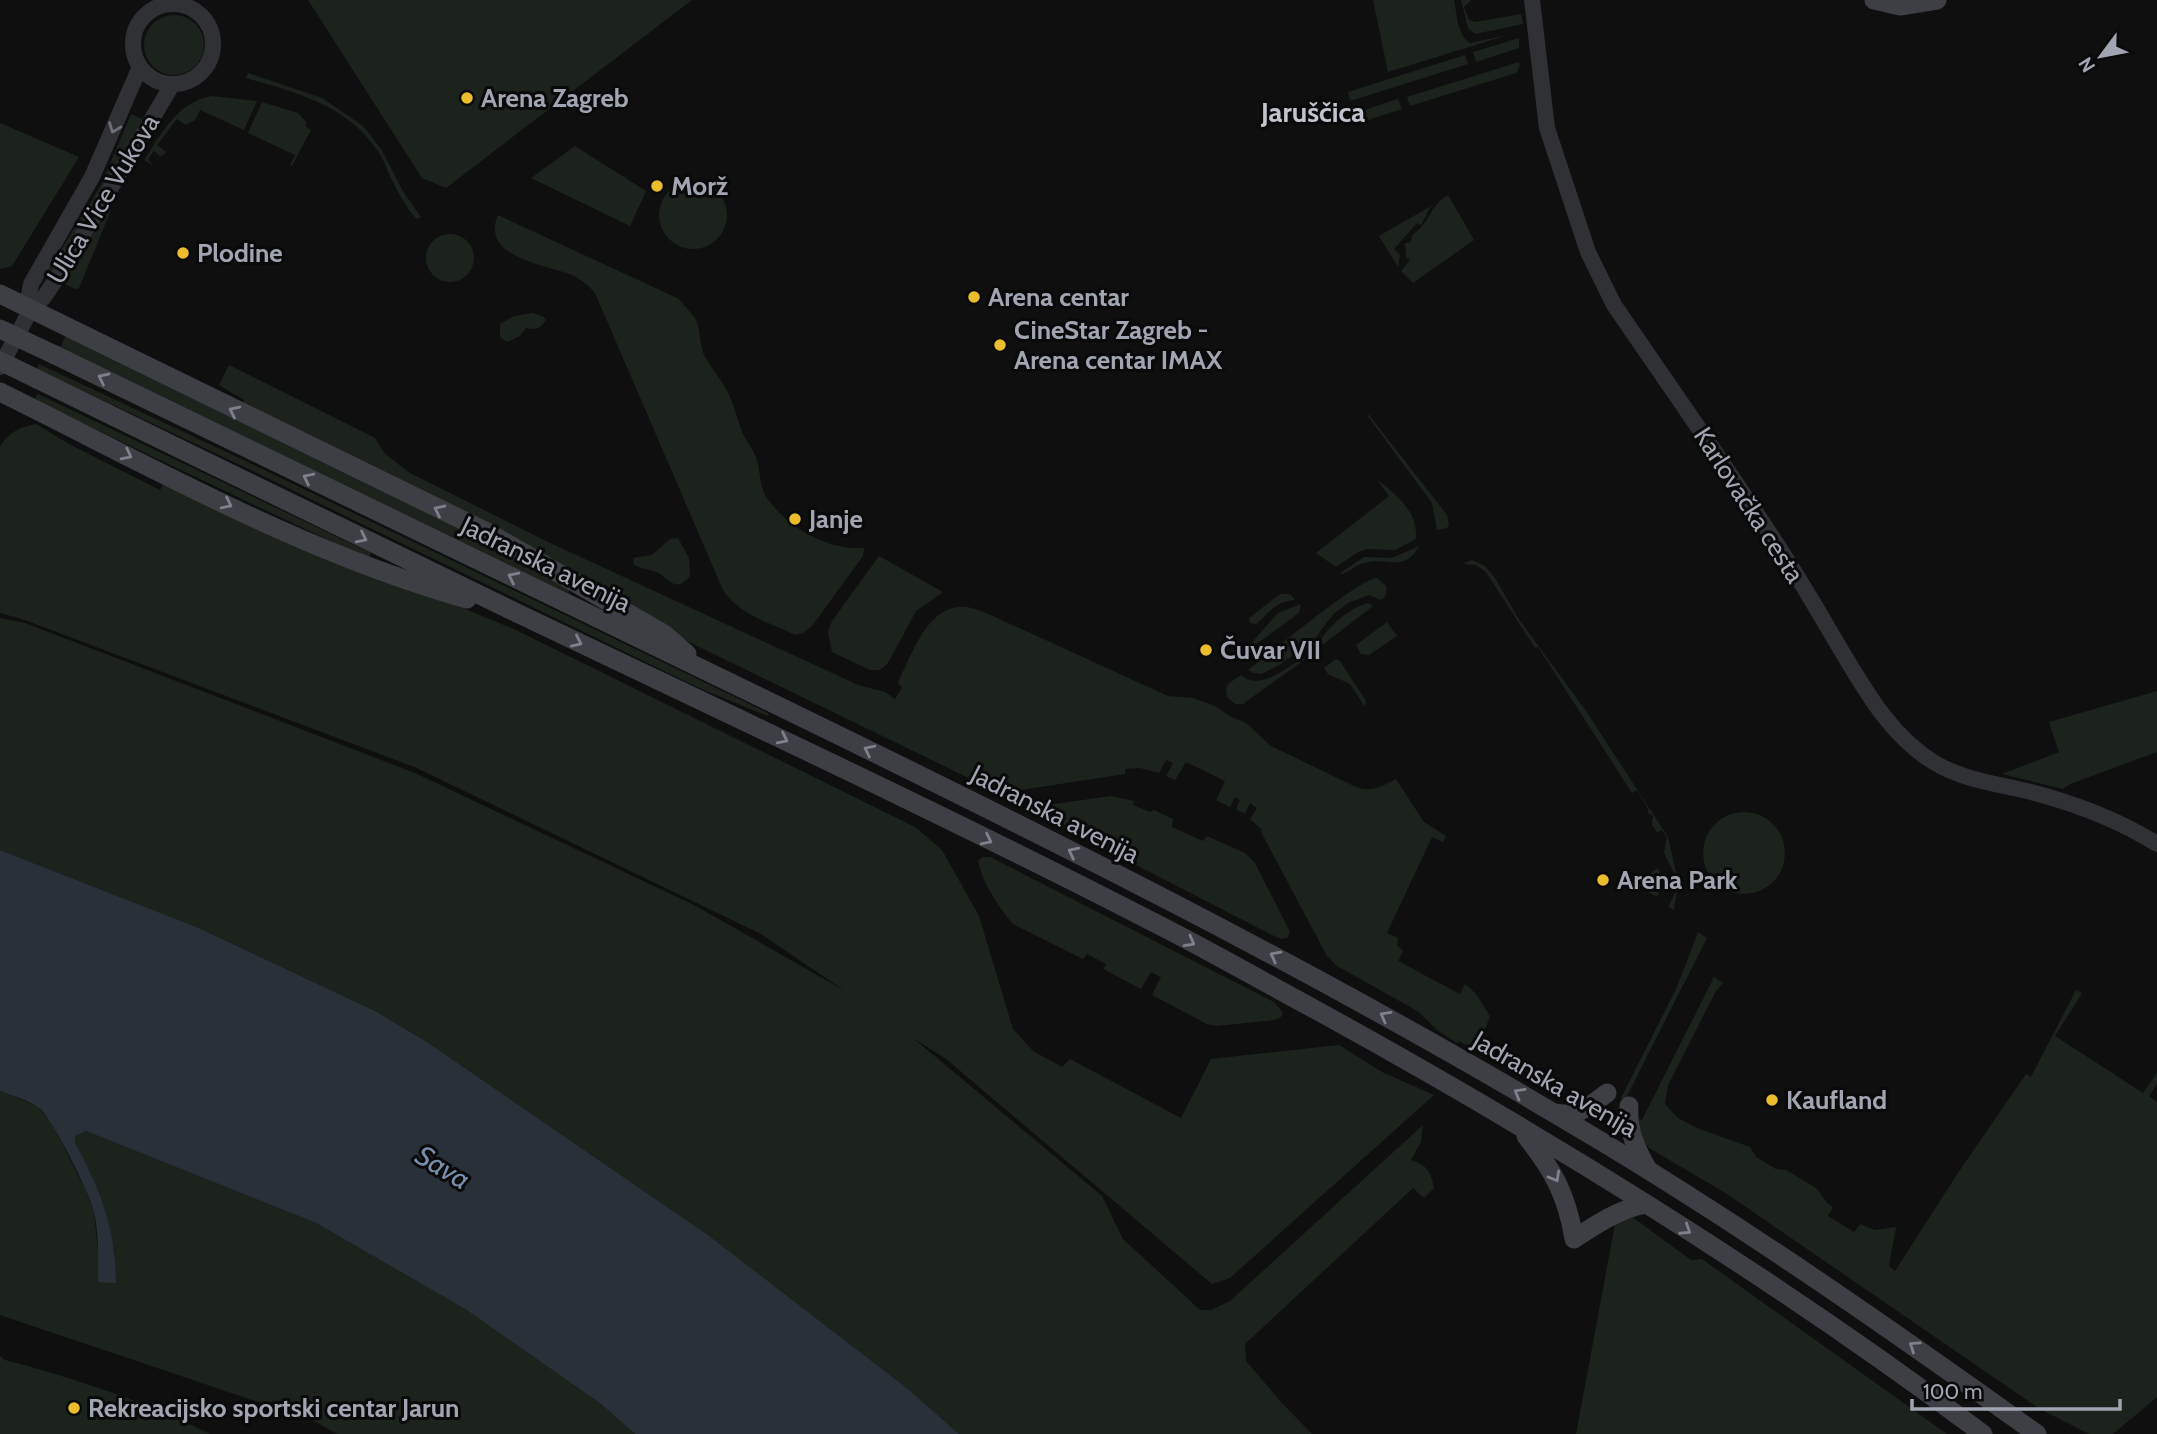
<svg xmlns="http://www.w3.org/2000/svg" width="2157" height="1434" font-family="Cabin,sans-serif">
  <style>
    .green { fill: #1c231d }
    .water { fill: #293038 }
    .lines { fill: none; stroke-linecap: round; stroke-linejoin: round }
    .tertiary { stroke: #303135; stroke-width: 16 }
    .secondary { stroke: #3e3f45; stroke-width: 19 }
    .secondary-bridge { stroke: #3e3f45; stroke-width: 19 }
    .oneway { stroke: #6e7079 }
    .oneway2 { stroke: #7e818b }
    .poi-dot { fill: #ebbc2d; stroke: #0a0a0b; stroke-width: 2.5 }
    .labels { text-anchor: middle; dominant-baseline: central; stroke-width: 6; stroke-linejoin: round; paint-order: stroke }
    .poi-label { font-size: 26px; font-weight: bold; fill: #a1a4b1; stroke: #0a0a0b; text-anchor: start }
    .street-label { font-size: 26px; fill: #a1a4b1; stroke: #0a0a0b }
    .neighbourhood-label { font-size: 28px; font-weight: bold; fill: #c1c4cd; stroke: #0a0a0b }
    .water-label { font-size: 28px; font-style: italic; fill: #788fac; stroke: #0a0a0b }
  </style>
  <rect width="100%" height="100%" fill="#0f0f10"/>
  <path class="green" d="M 308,0 L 692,0 L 446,188 L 422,178 Z
    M 1373,0 L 1454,0 C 1457,14 1457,35 1470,43 L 1508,35 L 1388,72 Z
    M 1461,0 L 1471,0 L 1464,7 L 1469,20 L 1475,22 L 1521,14 L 1523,24 L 1475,34 L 1468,28 Z
    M144 45a30 30 0 1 1 60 0a30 30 0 1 1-60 0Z
    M 1519,38 L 1519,48 L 1476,62 L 1473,52 Z
    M 1465,55 L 1468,64 L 1350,101 L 1348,92 Z
    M 1519,62 L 1520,66 L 1516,73 L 1410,106 L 1407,97 Z
    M 248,73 L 322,98 L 363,126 L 381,149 L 404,193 L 421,217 L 416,219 C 407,208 399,195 393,182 C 388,173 385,162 379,153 C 348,105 298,93 246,78 Z
    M 212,96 L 257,101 L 244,130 L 200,110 L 195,120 L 186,125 L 177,119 L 157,145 L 166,152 L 161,157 L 154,151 L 148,159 L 154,166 L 144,160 C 162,133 177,102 212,96 Z
    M 1398,99 L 1402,109 L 1359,123 L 1355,121 L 1352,114 Z
    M 262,102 L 298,113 L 306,122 L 306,127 L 311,130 L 292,166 L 290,166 L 295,155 L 248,133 Z
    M 131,114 L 142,119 L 124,153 L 49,276 L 46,274 L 101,185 Z
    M 0,123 L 79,157 L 12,266 L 0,269 Z
    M 575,146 L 646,191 L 630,226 L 531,178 Z
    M659 215a34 34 0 1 1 68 0a34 34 0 1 1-68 0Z
    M 1448,195 L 1474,240 L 1413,283 L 1401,271 L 1410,260 L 1406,257 L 1405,243 L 1411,242 L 1412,235 C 1431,223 1428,207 1448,195 Z
    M 1431,206 L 1421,225 L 1417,223 L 1394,249 L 1400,255 L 1398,267 L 1379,236 Z
    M 110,207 L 111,210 L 79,288 L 75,289 L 63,283 Z
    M 498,215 L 679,299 C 684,306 692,313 696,320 C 701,331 699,345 705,357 C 712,369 722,380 728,393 C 735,406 737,420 743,434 C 747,442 753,449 756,457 C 761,471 759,487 767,498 C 789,529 827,550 864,548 L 863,556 L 812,626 L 803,633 L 795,635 C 770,623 738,614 723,590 L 595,293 C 587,284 580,278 569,274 C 543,264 480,257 498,215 Z
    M426 258a24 24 0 1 1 48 0a24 24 0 1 1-48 0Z
    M 533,313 L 544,317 L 546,320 C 540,329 536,330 526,328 L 520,336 L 507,342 L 500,337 L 500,324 L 514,316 Z
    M 66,335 L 503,550 L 571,589 L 568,593 L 60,348 Z
    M 39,364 L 256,466 L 768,713 L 768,716 L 699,688 L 255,472 L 37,369 Z
    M 229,365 L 375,438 L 385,454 L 410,473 L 548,542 L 858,685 L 885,692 L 895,699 L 902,688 L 898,682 C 913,654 927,604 966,607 C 975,608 985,613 993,616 L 1168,696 L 1193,698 L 1215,706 L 1231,717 L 1246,723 L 1271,746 L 1358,788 C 1373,792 1382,786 1396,779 L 1424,822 L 1446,836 L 1443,842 L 1432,837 L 1387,933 L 1398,938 L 1397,945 L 1403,951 L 1398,961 L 1460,994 L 1465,984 L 1476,994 L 1490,1016 L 1482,1037 L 1472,1049 L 1459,1041 L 1457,1043 L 1437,1030 L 1419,1012 L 1337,966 L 1327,956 L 1261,832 L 1262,830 L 1250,819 L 1257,808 L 1250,803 L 1245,814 L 1236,809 L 1240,800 L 1235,797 L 1230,807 L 1216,800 L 1225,781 L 1186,762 L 1175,780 L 1166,776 L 1173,763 L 1166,760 L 1159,773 L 1140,768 L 1125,769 L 1125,774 L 1021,790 L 1005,790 L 979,783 L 695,645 L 242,405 L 244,400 L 219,385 Z
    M 38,394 L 371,553 L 368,559 L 34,400 Z
    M 1367,415 L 1369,415 L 1447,515 L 1449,524 L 1447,528 L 1437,530 L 1432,503 Z
    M 36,424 L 69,444 L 160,490 L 163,485 L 516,630 L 915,827 L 942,850 L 979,916 L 1013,1029 L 1033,1051 L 1062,1067 L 1070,1059 L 1181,1118 L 1211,1059 L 1339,1045 L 1382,1072 L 1434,1095 L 1230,1278 L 1212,1284 L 946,1059 L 913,1038 L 1102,1196 L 1123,1239 L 1200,1310 L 1211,1310 L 1230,1301 L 1423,1125 L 1421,1142 L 1411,1160 C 1427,1165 1431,1172 1434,1188 L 1424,1198 L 1413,1188 L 1245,1344 L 1246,1361 L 1280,1401 L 1312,1434 L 959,1434 L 908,1389 L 708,1235 L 427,1042 L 375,1011 L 199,928 L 0,850 L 0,618 L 25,623 L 415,773 L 694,905 L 845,991 L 761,934 L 417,768 L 22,619 L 0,613 L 0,446 C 10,432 19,427 36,424 Z
    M 1377,480 C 1397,495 1418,511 1416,539 L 1395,550 L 1367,549 L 1358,552 L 1336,567 L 1316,553 L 1389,496 Z
    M 678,538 L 689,558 L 690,576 C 675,595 669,577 656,572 C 648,569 641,569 634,564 L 633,558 L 652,555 L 670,539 Z
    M 1419,546 C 1405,574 1385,556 1364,563 C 1354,565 1350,574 1339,574 L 1364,557 L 1392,558 Z
    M 879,556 L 943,592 L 916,611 L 888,663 L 880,670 L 870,670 L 832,652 L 828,632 L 832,621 Z
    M 1472,560 L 1485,566 L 1495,578 L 1518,618 L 1586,711 L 1668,837 L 1678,882 L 1674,910 L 1668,907 L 1675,893 L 1676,877 L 1664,853 L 1667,837 L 1662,830 L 1657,833 L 1652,824 L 1653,816 L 1647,812 L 1649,810 L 1637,790 L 1632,793 L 1538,647 L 1535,648 L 1486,572 L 1476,565 L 1462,564 Z
    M 1377,578 L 1386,586 C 1387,592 1387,596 1381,600 L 1369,595 L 1348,603 L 1333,614 L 1314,640 L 1281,664 L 1261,674 L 1253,673 L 1248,670 C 1268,655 1360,578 1377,578 Z
    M 1280,594 L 1290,594 L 1295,600 C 1276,601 1269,613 1256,624 L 1250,623 L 1249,618 Z
    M 1368,603 L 1373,606 L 1312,653 C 1323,633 1343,610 1368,603 Z
    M 1301,604 L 1299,613 L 1240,656 L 1278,613 Z
    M 1387,622 L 1397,636 L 1369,655 L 1361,654 L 1356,645 Z
    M 1303,658 L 1304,660 L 1243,704 L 1235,704 L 1227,697 L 1226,689 L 1228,684 L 1241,675 C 1259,692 1286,668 1303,658 Z
    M 1336,659 L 1340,661 L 1366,701 L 1365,707 L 1350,684 L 1328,674 L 1324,668 Z
    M 2157,691 L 2157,752 L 2070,784 L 2063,789 L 2002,774 L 2059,752 L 2049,722 Z
    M 1111,796 L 1134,801 L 1133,805 L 1150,812 L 1154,810 L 1173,819 L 1172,827 L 1203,841 L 1207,836 L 1245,853 L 1255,863 L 1290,932 L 1287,938 L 1281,939 L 1270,934 L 1041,816 L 1042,808 L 1048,805 Z
    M1703 853a41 41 0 1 1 82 0a41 41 0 1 1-82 0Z
    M 982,857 L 990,857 L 1274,1002 L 1283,1013 L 1281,1017 L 1274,1020 L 1217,1026 L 1207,1024 L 1152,995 L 1161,977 L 1151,972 L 1141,989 L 1103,969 L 1106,964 L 1087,954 L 1083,959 L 1013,924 C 999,908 982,882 978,861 Z
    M 1658,868 L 1663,882 L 1657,897 L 1633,884 Z
    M 1698,932 L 1707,938 L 1625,1100 L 1621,1098 L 1677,987 Z
    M 1714,977 L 1723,983 L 1716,991 L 1668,1085 L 1665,1104 L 1678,1118 L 1697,1128 L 1750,1147 L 1756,1157 L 1776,1169 L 1786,1170 L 1816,1188 L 1828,1204 L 1833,1207 L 1828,1216 L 1854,1232 L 1860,1224 L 1875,1230 L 1896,1227 L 1889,1266 L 1895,1271 L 1958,1173 L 2026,1074 L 2031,1077 L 2076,990 L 2082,993 L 2055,1036 L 2143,1093 L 2157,1073 L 2157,1084 L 2149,1096 L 2157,1102 L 2157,1397 L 2113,1434 L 2089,1434 L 2040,1409 L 1727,1194 L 1649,1148 L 1641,1138 L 1636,1118 L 1642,1120 Z
    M 0,1091 L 37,1106 L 53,1125 L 86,1191 L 94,1212 L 98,1252 L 116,1282 L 114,1248 L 75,1143 L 75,1136 L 86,1131 L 316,1223 L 465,1309 L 601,1404 L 635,1434 L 337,1434 L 312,1420 L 0,1315 Z
    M 1631,1216 L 1691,1260 L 1702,1259 L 1947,1434 L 1576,1434 L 1616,1219 Z
    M 0,1356 L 5,1360 C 75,1378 146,1402 210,1434 L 0,1434 Z"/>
  <path class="water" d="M 0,850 L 199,928 L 375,1011 L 427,1042 L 708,1235 L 908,1389 L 959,1434 L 635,1434 L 601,1404 L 465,1309 L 316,1223 L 86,1131 L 75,1136 L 75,1143 C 100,1189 116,1229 116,1283 L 98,1282 C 98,1259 99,1235 94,1212 C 90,1194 53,1119 39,1108 C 29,1100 12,1096 0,1091 Z"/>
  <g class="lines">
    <path class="tertiary" d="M 1532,0 L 1547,128 L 1588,252 L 1614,305 C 1669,385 1725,465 1778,546 C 1801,581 1822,618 1844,655 C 1868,695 1893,738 1935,763 C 1963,780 1999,784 2031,792 C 2077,804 2117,819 2157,844
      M133 44a40 40 0 1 1 80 0a40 40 0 1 1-80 0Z
      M 30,311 L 28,300 L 31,284 L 92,177 L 140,67
      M 0,367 L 30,311 L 44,297 L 59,275 L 172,85"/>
    <path class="secondary" d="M 1874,0 L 1900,6 L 1937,0
      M 0,294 L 489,533 L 664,634 L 687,654
      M 55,355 C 279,464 504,573 729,682 C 1026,826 1322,972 1604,1143 C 1753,1233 1896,1333 2037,1434
      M 37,379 C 197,457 357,536 517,613 C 728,714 941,813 1149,920 C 1205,948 1260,980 1316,1010 C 1547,1137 1772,1276 1983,1434
      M 0,392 C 152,467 303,553 467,599
      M 1629,1106 C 1627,1129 1636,1149 1647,1168
      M 1556,1113 C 1577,1118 1591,1105 1607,1093
      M 1526,1136 C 1553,1170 1567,1195 1574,1239 C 1597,1224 1619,1209 1646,1204"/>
    <path class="secondary-bridge" d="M 0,329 L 55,355
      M 0,361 L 37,379"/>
  </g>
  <defs><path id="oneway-chevron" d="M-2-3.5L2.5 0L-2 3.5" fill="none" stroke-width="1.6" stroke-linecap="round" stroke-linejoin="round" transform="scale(1.75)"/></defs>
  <use class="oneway" href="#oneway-chevron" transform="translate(114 128) rotate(111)"/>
  <g class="oneway2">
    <use href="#oneway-chevron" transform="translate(103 378) rotate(-154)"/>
    <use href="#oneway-chevron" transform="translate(234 411) rotate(-154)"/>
    <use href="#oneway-chevron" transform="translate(127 455) rotate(27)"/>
    <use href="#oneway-chevron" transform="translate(308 478) rotate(-154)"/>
    <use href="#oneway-chevron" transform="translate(227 504) rotate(26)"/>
    <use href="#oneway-chevron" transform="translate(439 510) rotate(-154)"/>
    <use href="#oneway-chevron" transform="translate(362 538) rotate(26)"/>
    <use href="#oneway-chevron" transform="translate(513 577) rotate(-154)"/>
    <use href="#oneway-chevron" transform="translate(577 642) rotate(25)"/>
    <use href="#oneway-chevron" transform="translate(783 739) rotate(26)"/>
    <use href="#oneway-chevron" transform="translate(869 750) rotate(-154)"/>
    <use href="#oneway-chevron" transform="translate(987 840) rotate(26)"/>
    <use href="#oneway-chevron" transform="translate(1073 852) rotate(-153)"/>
    <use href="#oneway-chevron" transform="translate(1190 942) rotate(29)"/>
    <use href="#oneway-chevron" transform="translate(1275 956) rotate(-152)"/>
    <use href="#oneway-chevron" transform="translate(1385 1016) rotate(-151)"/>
    <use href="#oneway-chevron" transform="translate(1519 1093) rotate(-150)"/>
    <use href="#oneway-chevron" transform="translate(1555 1177) rotate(61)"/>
    <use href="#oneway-chevron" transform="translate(1686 1230) rotate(33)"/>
    <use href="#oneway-chevron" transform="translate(1914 1346) rotate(-146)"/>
  </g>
  <g class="poi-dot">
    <circle cx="467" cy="98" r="7"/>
    <circle cx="657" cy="186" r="7"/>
    <circle cx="183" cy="253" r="7"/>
    <circle cx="974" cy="297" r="7"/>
    <circle cx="1000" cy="345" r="7"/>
    <circle cx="795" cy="519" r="7"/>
    <circle cx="1206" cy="650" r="7"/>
    <circle cx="1603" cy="880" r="7"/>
    <circle cx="1772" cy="1100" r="7"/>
    <circle cx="74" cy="1408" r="7"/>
  </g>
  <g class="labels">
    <g class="poi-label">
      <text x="481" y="98">Arena Zagreb</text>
      <text x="671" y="186">Morž</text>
      <text x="197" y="253">Plodine</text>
      <text x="988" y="297">Arena centar</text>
      <text x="1014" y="330">CineStar Zagreb -<tspan x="1014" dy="30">Arena centar IMAX</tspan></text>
      <text x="809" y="519">Janje</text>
      <text x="1220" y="650">Čuvar VII</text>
      <text x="1617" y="880">Arena Park</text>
      <text x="1786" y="1100">Kaufland</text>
      <text x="88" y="1408">Rekreacijsko sportski centar Jarun</text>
    </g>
    <g class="street-label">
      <text transform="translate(103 199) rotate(-59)">Ulica Vice Vukova</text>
      <text transform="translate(1749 505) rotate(57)">Karlovačka cesta</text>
      <text transform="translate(546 564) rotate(26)">Jadranska avenija</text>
      <text transform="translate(1055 814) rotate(27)">Jadranska avenija</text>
      <text transform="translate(1555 1084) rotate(30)">Jadranska avenija</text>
    </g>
    <g class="neighbourhood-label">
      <text x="1313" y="112">Jaruščica</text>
    </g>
    <g class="water-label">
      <text transform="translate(443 1167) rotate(31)">Sava</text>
    </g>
  </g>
  <g transform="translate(2101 56) rotate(238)" stroke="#0a0a0b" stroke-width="5" paint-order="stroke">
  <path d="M0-5L12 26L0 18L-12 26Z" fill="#a1a4b1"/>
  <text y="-10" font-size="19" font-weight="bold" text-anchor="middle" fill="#a1a4b1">N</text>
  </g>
  <path d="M1912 1399v10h208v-10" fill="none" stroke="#a1a4b1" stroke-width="3.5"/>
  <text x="1923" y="1399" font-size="21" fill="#a1a4b1" stroke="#0a0a0b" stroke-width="5" paint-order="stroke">100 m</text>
</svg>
